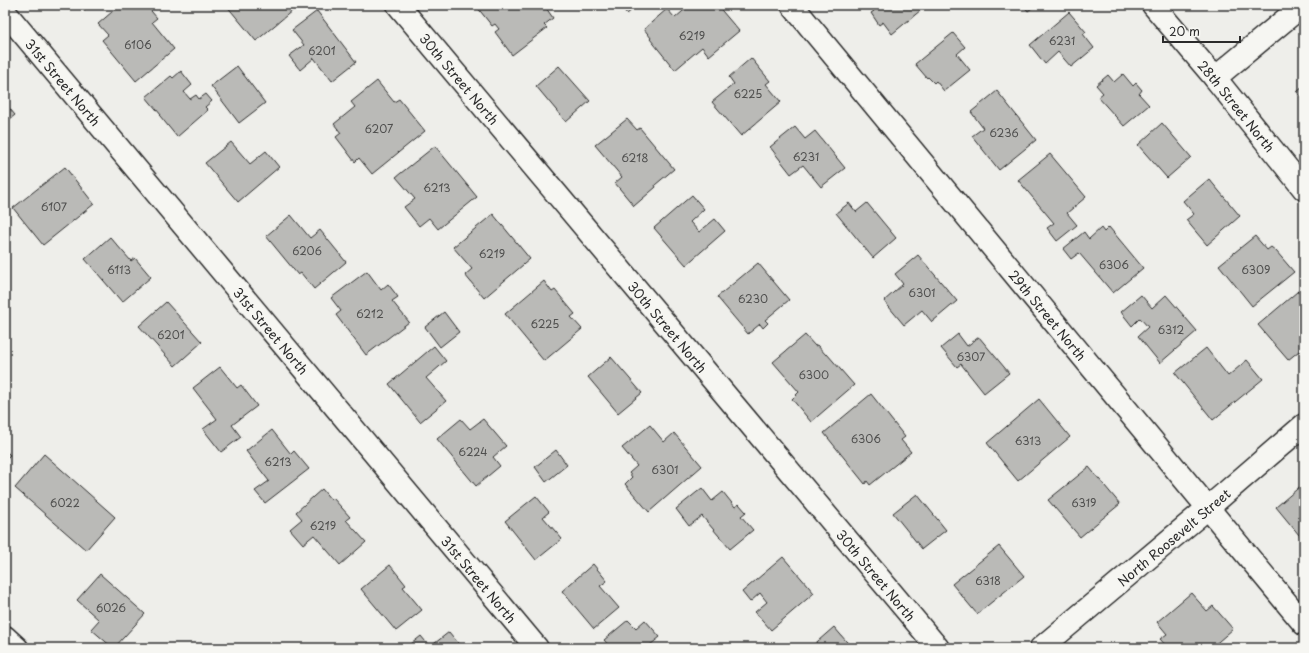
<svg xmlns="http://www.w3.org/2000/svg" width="1309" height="653" font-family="'Playpen Sans',sans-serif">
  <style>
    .building { fill: #babab7; stroke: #2b2b2b }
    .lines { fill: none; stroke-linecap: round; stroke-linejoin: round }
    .minor-casing { stroke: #2b2b2b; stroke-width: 25 }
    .tertiary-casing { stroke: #2b2b2b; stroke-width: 25 }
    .minor { stroke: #f6f6f2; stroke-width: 22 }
    .tertiary { stroke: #f6f6f2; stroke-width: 22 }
    .labels { text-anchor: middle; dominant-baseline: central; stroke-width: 4; stroke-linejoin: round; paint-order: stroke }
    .number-label { font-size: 11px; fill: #4f4f4e }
    .street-label { font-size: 13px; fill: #2b2b2b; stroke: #f6f6f2 }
  </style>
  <rect width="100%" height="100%" fill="#eeeeea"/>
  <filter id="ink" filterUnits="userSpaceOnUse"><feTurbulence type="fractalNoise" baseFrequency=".025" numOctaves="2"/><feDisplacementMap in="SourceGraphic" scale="8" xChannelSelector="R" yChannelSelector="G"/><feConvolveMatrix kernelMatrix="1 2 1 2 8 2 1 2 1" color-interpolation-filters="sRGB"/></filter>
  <g filter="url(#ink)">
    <path class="building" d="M 60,5 L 70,5 L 64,10 Z
      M 79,5 L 90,5 L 84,10 Z
      M 120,5 L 138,5 L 139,7 L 142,5 L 146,5 L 157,18 L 152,22 L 174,49 L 136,81 L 102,40 L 108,35 L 98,24 Z
      M 226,5 L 299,5 L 256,41 Z
      M 480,5 L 544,5 L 553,18 L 544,25 L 547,28 L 512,55 L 495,32 L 499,29 L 495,24 L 492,26 L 477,7 Z
      M 620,5 L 638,5 L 627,14 Z
      M 690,5 L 717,5 L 739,31 L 709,56 L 702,47 L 675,70 L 650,39 L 651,38 L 644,29 L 667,9 L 675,18 Z
      M 869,5 L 927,5 L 892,34 L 883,22 L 879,25 L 871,13 L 874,11 Z
      M 1023,5 L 1036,5 L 1028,11 Z
      M 317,11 L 356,62 L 332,81 L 314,58 L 300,70 L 289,56 L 304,45 L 292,30 Z
      M 1069,12 L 1086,32 L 1083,34 L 1094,48 L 1071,67 L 1058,52 L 1045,64 L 1030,45 Z
      M 953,33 L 965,47 L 957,54 L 970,70 L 944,91 L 936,81 L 934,83 L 928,77 L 927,78 L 915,64 Z
      M 751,58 L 770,81 L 766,84 L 781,102 L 741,136 L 712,102 L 734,84 L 729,77 Z
      M 237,66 L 265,103 L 239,123 L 211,86 Z
      M 559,66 L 590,101 L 566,122 L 536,86 Z
      M 181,71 L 192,85 L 184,92 L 190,99 L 196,95 L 199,99 L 206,94 L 212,101 L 205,107 L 208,110 L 177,137 L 160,116 L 161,115 L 146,97 L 171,76 L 173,78 Z
      M 1123,74 L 1133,86 L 1136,83 L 1142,90 L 1139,94 L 1149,105 L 1124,126 L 1098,97 L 1103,93 L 1096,85 L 1108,75 L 1114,82 Z
      M 377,81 L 394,102 L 399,99 L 425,131 L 372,174 L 359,158 L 355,162 L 336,137 L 341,133 L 334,124 L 355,107 L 351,102 Z
      M 1304,86 L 1304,100 L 1297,92 Z
      M 997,91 L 1036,140 L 999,170 L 972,136 L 983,128 L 971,112 Z
      M 5,103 L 15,115 L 5,123 Z
      M 627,119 L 637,130 L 640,128 L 674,169 L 655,185 L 656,187 L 634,206 L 615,183 L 622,177 L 595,145 Z
      M 1162,123 L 1191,157 L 1167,178 L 1138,145 Z
      M 795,127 L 805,139 L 815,131 L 845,168 L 821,187 L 803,165 L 791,174 L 770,147 Z
      M 231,142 L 250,164 L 266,151 L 279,167 L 238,202 L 205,163 Z
      M 435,146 L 477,197 L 438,229 L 429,218 L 419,226 L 404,207 L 415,199 L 396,177 Z
      M 1050,154 L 1086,197 L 1067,213 L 1077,225 L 1057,241 L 1047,228 L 1054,223 L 1018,180 Z
      M 65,167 L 94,204 L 43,245 L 13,208 Z
      M 1209,179 L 1240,216 L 1207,245 L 1186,220 L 1194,214 L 1183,201 Z
      M 692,195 L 704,209 L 690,222 L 699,232 L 715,219 L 725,231 L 686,265 L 654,228 Z
      M 849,203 L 856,212 L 867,203 L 896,238 L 873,258 L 836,213 Z
      M 493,214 L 530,259 L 484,298 L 465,275 L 472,269 L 453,247 Z
      M 291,215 L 310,238 L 320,230 L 346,262 L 314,289 L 301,273 L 298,275 L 266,236 Z
      M 1109,227 L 1143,268 L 1113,293 L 1079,253 L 1071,259 L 1063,249 L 1084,232 L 1089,239 L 1101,228 L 1104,232 Z
      M 1255,236 L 1267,250 L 1271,247 L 1276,251 L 1294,272 L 1252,306 L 1219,265 Z
      M 110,237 L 131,261 L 135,258 L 151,277 L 122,302 L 85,259 Z
      M 918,255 L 957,301 L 932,322 L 922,310 L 904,325 L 884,301 L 903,284 L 895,274 Z
      M 758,263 L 789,300 L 765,320 L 768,323 L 763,328 L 760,324 L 748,334 L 717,297 Z
      M 367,271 L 381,290 L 388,284 L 398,297 L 392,301 L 409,322 L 366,355 L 336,315 L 341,311 L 331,298 Z
      M 544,281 L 552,292 L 555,290 L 575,314 L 571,317 L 582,329 L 544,361 L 505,314 Z
      M 1304,286 L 1304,347 L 1288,360 L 1258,325 Z
      M 1141,295 L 1152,308 L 1166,295 L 1197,331 L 1160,363 L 1138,336 L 1148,327 L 1140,318 L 1132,326 L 1121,312 Z
      M 166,302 L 202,342 L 175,366 L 139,326 Z
      M 444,312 L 459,332 L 440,347 L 425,327 Z
      M 958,334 L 967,346 L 979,337 L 1009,373 L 984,393 L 961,364 L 957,367 L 941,348 Z
      M 805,335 L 815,346 L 817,345 L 826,355 L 827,354 L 854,385 L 811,422 L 792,399 L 799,392 L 773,362 Z
      M 434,346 L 446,361 L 426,378 L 446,401 L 420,422 L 389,384 Z
      M 1206,348 L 1228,376 L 1247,360 L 1263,379 L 1213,420 L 1175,373 Z
      M 611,357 L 642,393 L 618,413 L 588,377 Z
      M 220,367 L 237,388 L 241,385 L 257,406 L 232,425 L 241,437 L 221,452 L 203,429 L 217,419 L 193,388 Z
      M 871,394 L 905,437 L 901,440 L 911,452 L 870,485 L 867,481 L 865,484 L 824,433 Z
      M 1039,399 L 1070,437 L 1018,481 L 987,443 Z
      M 461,419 L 470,429 L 483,419 L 506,446 L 493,457 L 500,466 L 476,486 L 437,439 Z
      M 650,425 L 664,442 L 674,433 L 702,466 L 649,512 L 625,484 L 632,477 L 629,473 L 637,466 L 622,448 Z
      M 272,430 L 291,454 L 294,451 L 309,469 L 265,503 L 255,491 L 269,481 L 246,451 Z
      M 5,450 L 10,455 L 5,460 Z
      M 556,450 L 567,465 L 546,482 L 535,467 Z
      M 44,454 L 115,517 L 86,550 L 15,488 Z
      M 1089,467 L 1120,504 L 1080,537 L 1048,500 Z
      M 1303,484 L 1304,485 L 1304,541 L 1276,507 Z
      M 702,488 L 712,501 L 723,492 L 735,507 L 739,504 L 746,512 L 741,516 L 753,530 L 730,549 L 702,516 L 689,526 L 676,509 Z
      M 322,489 L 331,500 L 333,498 L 350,517 L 346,520 L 366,542 L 340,565 L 314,535 L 303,544 L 290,529 L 302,519 L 296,512 Z
      M 917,494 L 946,530 L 922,549 L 893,513 Z
      M 536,496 L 549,512 L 543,517 L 562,539 L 536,560 L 505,521 Z
      M 999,546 L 1024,576 L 977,614 L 952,584 Z
      M 783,557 L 814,593 L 771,630 L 755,612 L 767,602 L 760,593 L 750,602 L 742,592 Z
      M 593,564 L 607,581 L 600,586 L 619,608 L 594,629 L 562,591 Z
      M 390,565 L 406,585 L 403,587 L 422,610 L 396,631 L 361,589 Z
      M 100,574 L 145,614 L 114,648 L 113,648 L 91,629 L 99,620 L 77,600 Z
      M 1191,593 L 1207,611 L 1213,606 L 1233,629 L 1211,648 L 1168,648 L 1160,639 L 1167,634 L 1157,622 Z
      M 628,620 L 636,628 L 645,620 L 660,637 L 650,645 L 652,648 L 611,648 L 604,640 Z
      M 834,627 L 852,648 L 810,648 Z
      M 449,632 L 462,648 L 406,648 L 421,636 L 430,647 Z"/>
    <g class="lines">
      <g class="minor-casing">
        <g id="minor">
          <path id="s1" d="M 398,5 L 938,648"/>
          <path id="s2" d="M 792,5 L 1304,624"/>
          <path id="s3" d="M 1153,5 L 1215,78 L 1304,189"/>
          <path id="s4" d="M 5,12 L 537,648"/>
          <path d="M 1215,78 L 1303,5"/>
          <path id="s5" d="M 1041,648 L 1209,507 L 1304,425"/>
        </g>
      </g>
      <g class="tertiary-casing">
        <path id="tertiary" d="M 5,637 L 17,648"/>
      </g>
      <use href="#minor" class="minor"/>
      <use href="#tertiary" class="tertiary"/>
    </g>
  </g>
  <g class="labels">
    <g class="number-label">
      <text x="692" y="35">6219</text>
      <text x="1062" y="40">6231</text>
      <text x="138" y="44">6106</text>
      <text x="322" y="50">6201</text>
      <text x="748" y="93">6225</text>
      <text x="379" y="128">6207</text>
      <text x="1004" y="132">6236</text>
      <text x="806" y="156">6231</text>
      <text x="635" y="157">6218</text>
      <text x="437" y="187">6213</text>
      <text x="54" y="206">6107</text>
      <text x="307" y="250">6206</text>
      <text x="492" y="253">6219</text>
      <text x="1114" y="264">6306</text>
      <text x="119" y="269">6113</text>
      <text x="1256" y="269">6309</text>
      <text x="922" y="292">6301</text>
      <text x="753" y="298">6230</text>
      <text x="370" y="313">6212</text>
      <text x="545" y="323">6225</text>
      <text x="1171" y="329">6312</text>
      <text x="171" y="334">6201</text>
      <text x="971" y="356">6307</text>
      <text x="814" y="374">6300</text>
      <text x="866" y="438">6306</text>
      <text x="1028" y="440">6313</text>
      <text x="473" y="451">6224</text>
      <text x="278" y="461">6213</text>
      <text x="665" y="469">6301</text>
      <text x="65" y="502">6022</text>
      <text x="1084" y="502">6319</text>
      <text x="323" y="525">6219</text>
      <text x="988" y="580">6318</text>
      <text x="111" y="607">6026</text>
    </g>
    <g class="street-label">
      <text stroke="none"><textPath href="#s1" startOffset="96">30th Street North</textPath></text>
      <text stroke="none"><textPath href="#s4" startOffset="91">31st Street North</textPath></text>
      <text stroke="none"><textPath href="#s3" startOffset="131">28th Street North</textPath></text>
      <text stroke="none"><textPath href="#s2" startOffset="402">29th Street North</textPath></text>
      <text stroke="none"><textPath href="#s1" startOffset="420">30th Street North</textPath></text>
      <text stroke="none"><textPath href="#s4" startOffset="415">31st Street North</textPath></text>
      <text stroke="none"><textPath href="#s5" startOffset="173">North Roosevelt Street</textPath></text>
      <text stroke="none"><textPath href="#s1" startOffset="744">30th Street North</textPath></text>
      <text stroke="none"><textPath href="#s4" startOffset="739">31st Street North</textPath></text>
    </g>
  </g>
  <rect width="1309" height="653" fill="none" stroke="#f6f6f2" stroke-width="20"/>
  <rect x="10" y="10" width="1289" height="633" fill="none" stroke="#2b2b2b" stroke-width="1.5" filter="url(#ink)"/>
  <path d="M1163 36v6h77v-6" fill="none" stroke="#2b2b2b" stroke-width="2"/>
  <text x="1169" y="36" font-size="12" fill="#2b2b2b" stroke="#f6f6f2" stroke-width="3" paint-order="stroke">20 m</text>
</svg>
